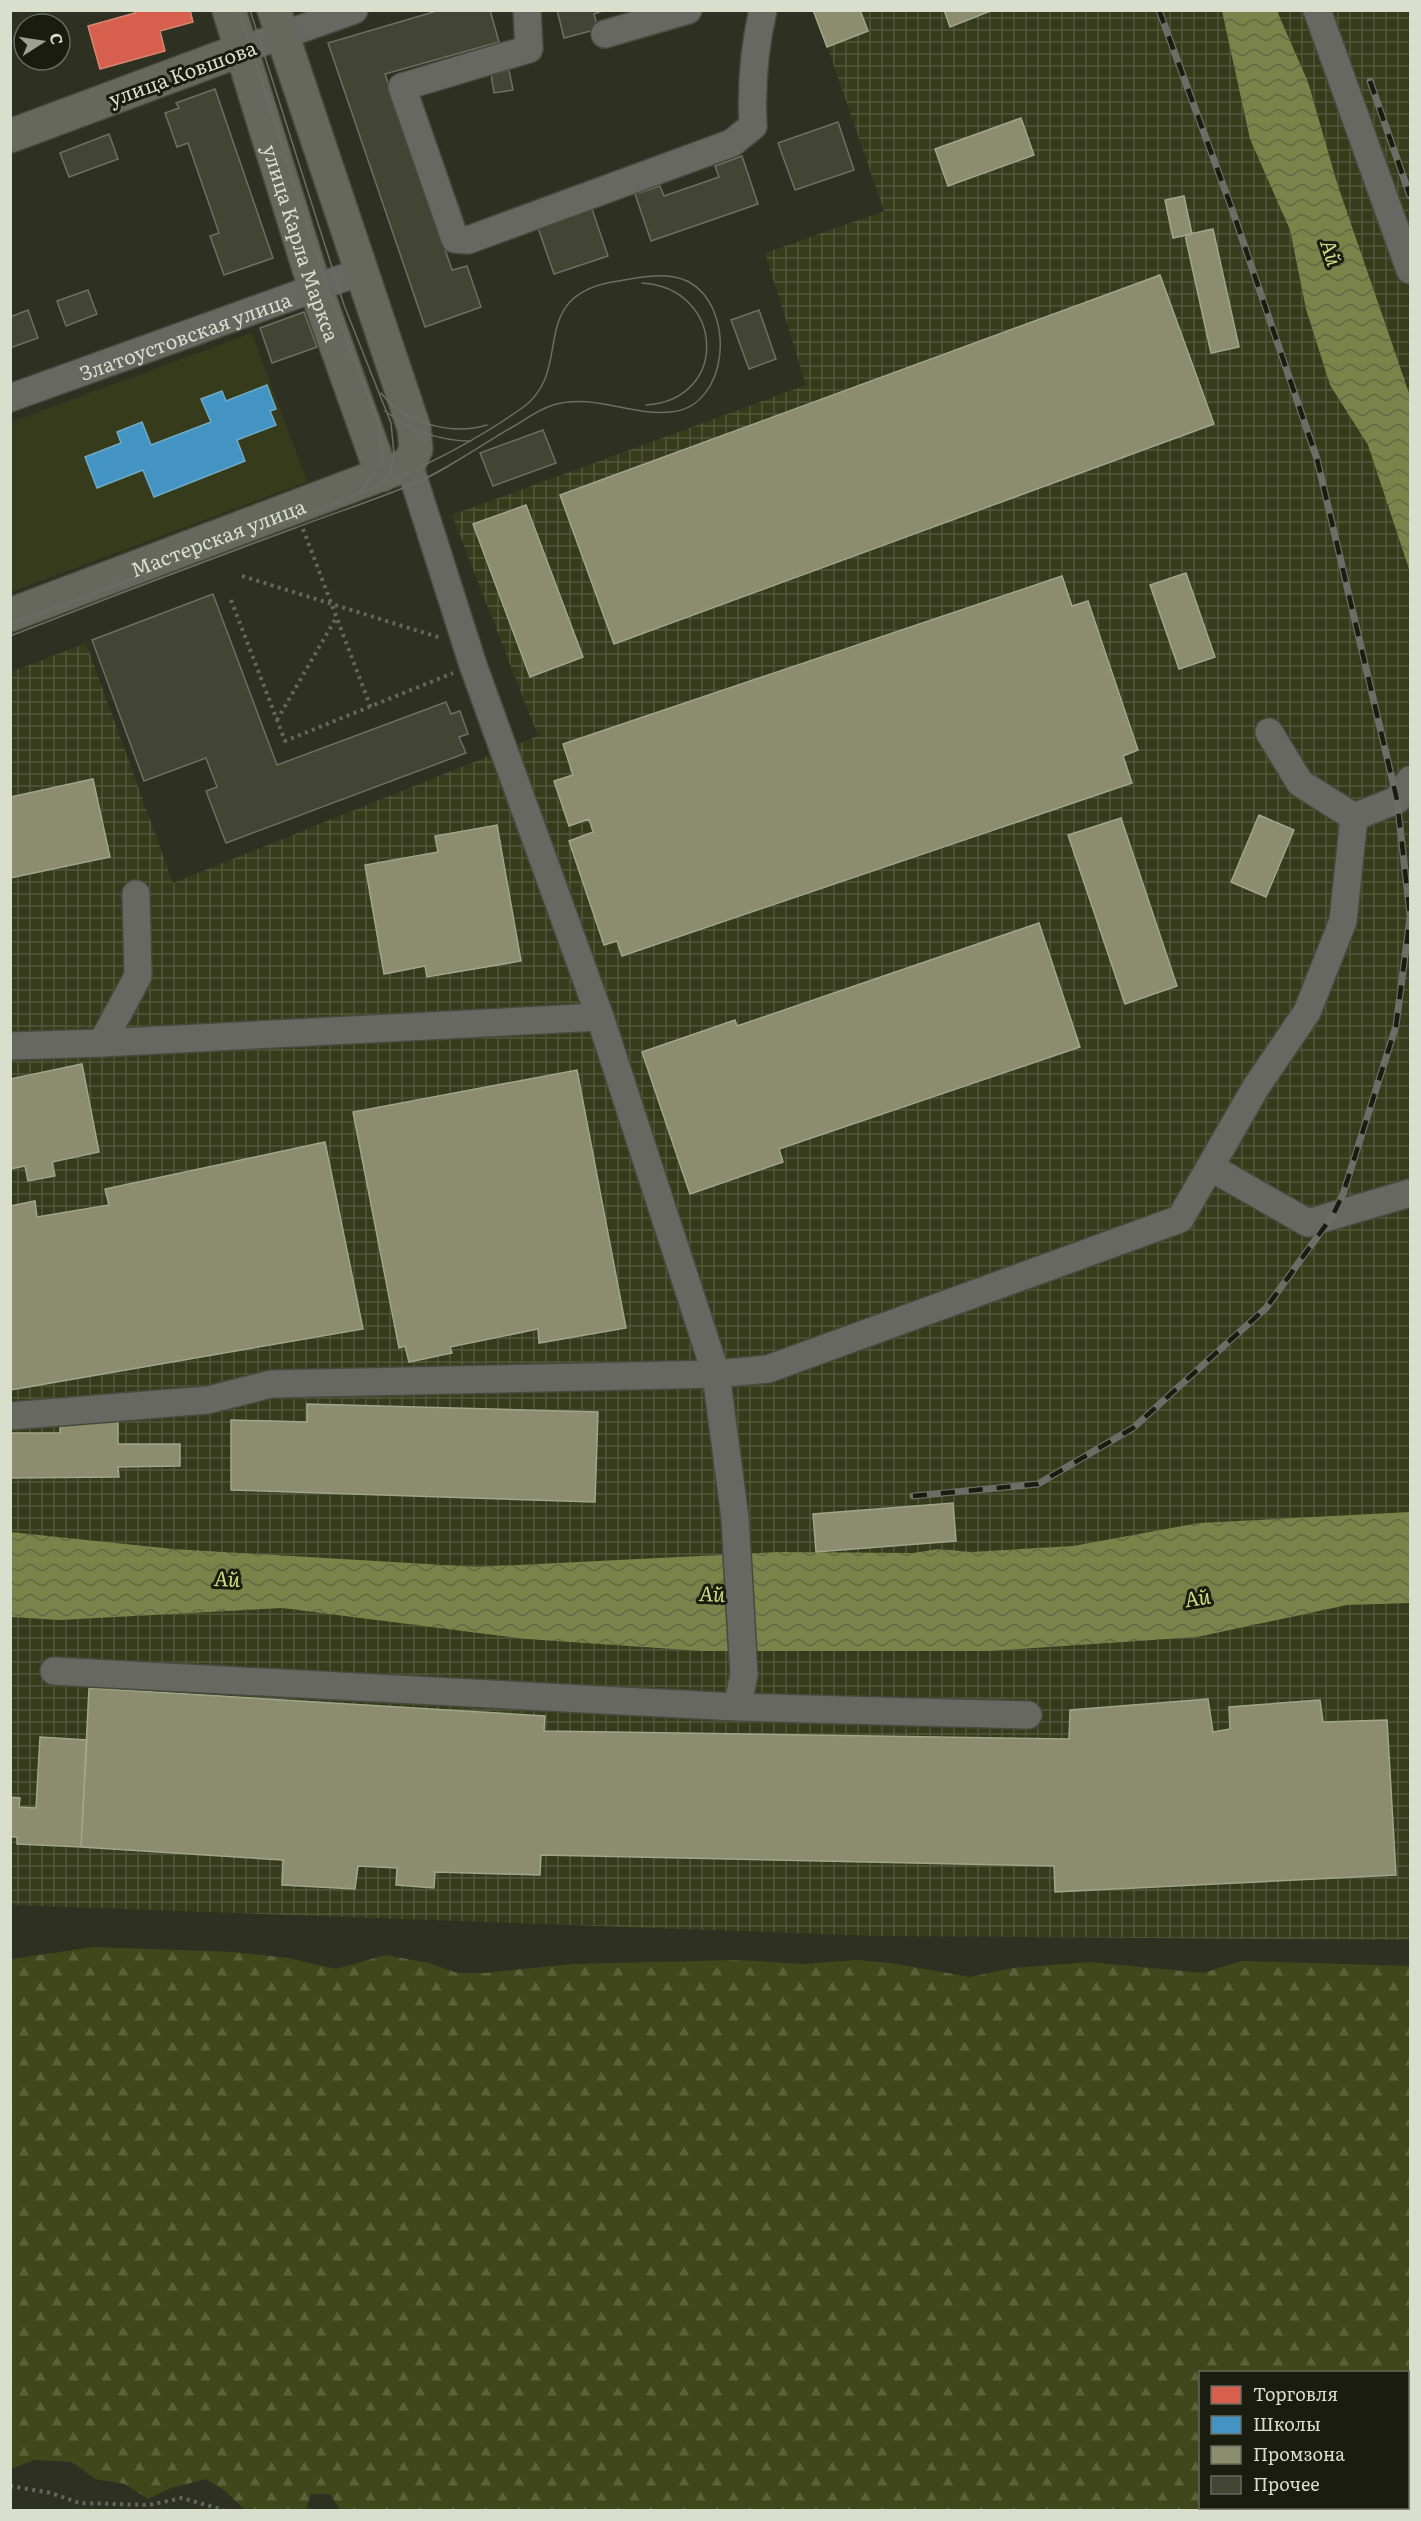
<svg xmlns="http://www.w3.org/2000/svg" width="1421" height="2521" font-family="Literata,serif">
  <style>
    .built { fill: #363b1b }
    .industrial { fill: url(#industrial-grid) }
    .forest { fill: url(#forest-firs); fill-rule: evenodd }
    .water { fill: url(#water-waves) }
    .shops { fill: #d6604d; stroke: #d78673; stroke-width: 1.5 }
    .schools { fill: #4393c3; stroke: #70aac6; stroke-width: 1.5 }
    .industry { fill: #8c8c6e; stroke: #a3a58a; stroke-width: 1.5 }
    .building { fill: #424533; stroke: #6d6f62; stroke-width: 1.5 }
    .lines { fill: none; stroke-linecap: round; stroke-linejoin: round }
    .minor-casing { stroke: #494a3e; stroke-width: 30 }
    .major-casing { stroke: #494a3e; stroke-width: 36 }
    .path { stroke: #65675f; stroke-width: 4; stroke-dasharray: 3 4.5; stroke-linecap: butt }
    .minor { stroke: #676862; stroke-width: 27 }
    .major { stroke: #66685d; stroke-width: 33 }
    .tram { stroke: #6c6d66; stroke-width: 1.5 }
    .rail-casing { stroke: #6c6d66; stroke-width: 7 }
    .rail { stroke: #1a1c10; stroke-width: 4.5; stroke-dasharray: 14; stroke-linecap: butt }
    .labels { text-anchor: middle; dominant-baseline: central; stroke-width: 6; stroke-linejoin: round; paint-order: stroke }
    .street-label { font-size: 20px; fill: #dadecd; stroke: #1a1c10 }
    .water-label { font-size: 21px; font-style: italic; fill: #ccdb83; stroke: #1a1c10 }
  </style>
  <defs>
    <pattern id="industrial-grid" width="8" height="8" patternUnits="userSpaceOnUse" patternTransform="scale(1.5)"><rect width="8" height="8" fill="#363b1b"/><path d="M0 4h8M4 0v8" fill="none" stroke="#52573b"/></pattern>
    <pattern id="forest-firs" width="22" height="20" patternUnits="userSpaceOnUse" patternTransform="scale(1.5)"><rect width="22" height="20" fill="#40471a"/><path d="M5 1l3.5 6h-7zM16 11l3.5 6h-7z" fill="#5b613a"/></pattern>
    <pattern id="water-waves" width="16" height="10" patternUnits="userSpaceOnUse" patternTransform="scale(1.5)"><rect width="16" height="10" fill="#7a834a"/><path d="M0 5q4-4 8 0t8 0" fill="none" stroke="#636945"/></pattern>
  </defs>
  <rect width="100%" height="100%" fill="#2e3021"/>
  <path class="built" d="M 252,333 L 307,482 L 11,592 L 11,422 Z"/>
  <path class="industrial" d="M 815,11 L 1410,11 L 1410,1940 L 873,1936 L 11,1905 L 11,672 L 86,643 L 173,883 L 538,736 L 452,515 L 806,385 L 765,253 L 884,211 Z"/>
  <path class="forest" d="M 94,1947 L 233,1952 L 288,1958 L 336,1969 L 386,1955 L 429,1963 L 457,1973 L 484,1973 L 572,1964 L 737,1960 L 804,1964 L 856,1960 L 891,1963 L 970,1977 L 1012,1968 L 1090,1962 L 1203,1973 L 1241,1961 L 1410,1966 L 1410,2510 L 340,2510 L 330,2494 L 311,2494 L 306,2510 L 245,2510 L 225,2491 L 206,2479 L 171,2488 L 148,2499 L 125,2484 L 95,2479 L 72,2462 L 34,2460 L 11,2469 L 11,1959 ZM 1200,2372 L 1408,2372 L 1408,2508 L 1200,2508 Z"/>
  <path class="water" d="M 1222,11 L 1277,11 L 1308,82 L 1337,183 L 1410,396 L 1410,572 L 1368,445 L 1330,385 L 1306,309 L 1290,230 L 1250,139 Z
    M 1410,1512 L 1410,1603 L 1347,1605 L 1197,1637 L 989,1651 L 702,1651 L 526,1639 L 282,1608 L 60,1620 L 11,1617 L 10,1532 L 173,1549 L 477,1567 L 778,1552 L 913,1553 L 939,1549 L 971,1552 L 1073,1546 L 1199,1523 Z"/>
  <path class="shops" d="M 134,10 L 190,10 L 193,22 L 160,31 L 165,51 L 100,69 L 88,26 L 135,13 Z"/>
  <path class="schools" d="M 267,385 L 276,409 L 270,411 L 276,425 L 237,440 L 245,461 L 154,497 L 143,470 L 97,488 L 85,457 L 121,443 L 117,432 L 142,422 L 151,445 L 211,422 L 201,399 L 222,391 L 226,401 Z"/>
  <path class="industry" d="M 813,10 L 860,10 L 868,31 L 827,47 Z
    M 944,10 L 993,10 L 950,27 Z
    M 1021,118 L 1034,155 L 948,186 L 935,149 Z
    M 1184,196 L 1192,234 L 1173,238 L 1165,200 Z
    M 1213,229 L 1239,347 L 1211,353 L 1185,235 Z
    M 1160,275 L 1214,424 L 614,644 L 560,495 Z
    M 526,505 L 583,657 L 530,677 L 473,524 Z
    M 1186,573 L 1215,657 L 1179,669 L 1150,585 Z
    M 1062,576 L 1072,606 L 1088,601 L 1138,750 L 1123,756 L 1132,783 L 622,956 L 617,941 L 604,945 L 569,841 L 593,832 L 589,819 L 569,826 L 554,781 L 573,775 L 563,744 Z
    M 93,779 L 110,857 L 10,878 L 10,797 Z
    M 1259,815 L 1294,830 L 1266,897 L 1231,882 Z
    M 1121,818 L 1177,986 L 1125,1004 L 1068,835 Z
    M 497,825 L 521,961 L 427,977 L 425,966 L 384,974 L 365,865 L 438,852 L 435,836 Z
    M 1039,923 L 1080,1047 L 779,1149 L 783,1162 L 690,1194 L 642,1052 L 735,1020 L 737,1026 Z
    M 82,1064 L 99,1152 L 52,1162 L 55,1176 L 28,1181 L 25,1166 L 10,1169 L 10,1079 Z
    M 577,1070 L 626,1328 L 539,1343 L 538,1329 L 450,1347 L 452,1353 L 409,1362 L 405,1346 L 399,1348 L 353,1112 Z
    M 325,1142 L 363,1329 L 10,1390 L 10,1206 L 35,1201 L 37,1217 L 109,1205 L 105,1189 Z
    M 307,1404 L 598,1412 L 595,1502 L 231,1490 L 231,1420 L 307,1422 Z
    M 60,1414 L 118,1414 L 118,1444 L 180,1444 L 180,1466 L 118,1467 L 119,1477 L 10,1478 L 10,1433 L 60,1433 Z
    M 953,1503 L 956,1541 L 816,1552 L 813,1514 Z
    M 89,1688 L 545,1716 L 544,1731 L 1069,1739 L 1070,1710 L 1208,1699 L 1213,1732 L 1230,1729 L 1229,1707 L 1320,1700 L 1323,1722 L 1387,1720 L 1396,1875 L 1055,1892 L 1054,1866 L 541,1855 L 540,1875 L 435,1872 L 434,1888 L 396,1885 L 397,1868 L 358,1866 L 355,1889 L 282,1885 L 283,1860 L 81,1847 Z
    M 40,1737 L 87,1740 L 81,1847 L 17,1844 L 17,1837 L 10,1837 L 10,1797 L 20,1798 L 19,1807 L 36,1808 Z"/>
  <path class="building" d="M 440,10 L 490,10 L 499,42 L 385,74 L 452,270 L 467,266 L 481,307 L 425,327 L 328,43 Z
    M 557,10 L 605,10 L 594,14 L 598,29 L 564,38 Z
    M 509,70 L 513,90 L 494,93 L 491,74 Z
    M 215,89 L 273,258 L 224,275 L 210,236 L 219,233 L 188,143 L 177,147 L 165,113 L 179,108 L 176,103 Z
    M 838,122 L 854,170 L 795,190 L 778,143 Z
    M 109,134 L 118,159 L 69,177 L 60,153 Z
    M 742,156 L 758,204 L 651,241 L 635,194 L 660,186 L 664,196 L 719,177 L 715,166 Z
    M 592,209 L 608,256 L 554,274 L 538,228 Z
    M 88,290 L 97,314 L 66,326 L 57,301 Z
    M 28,310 L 38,338 L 10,348 L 10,317 Z
    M 759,310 L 776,359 L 749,369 L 731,320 Z
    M 304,312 L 317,347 L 272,363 L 260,328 Z
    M 543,430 L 556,463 L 493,486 L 480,453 Z
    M 213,594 L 277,765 L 446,702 L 451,714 L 460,711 L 468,734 L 459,737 L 466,753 L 226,843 L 206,791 L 217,787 L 206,758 L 144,781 L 92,640 Z"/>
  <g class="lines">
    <g class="minor-casing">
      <g id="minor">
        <path d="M 527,10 L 529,49 L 402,87 L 455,239 L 468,240 L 732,143 L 753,126 C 751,86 754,49 763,10"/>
        <path d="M 1317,10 L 1410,270"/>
        <path d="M 605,34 L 688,10"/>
        <path d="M 241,50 L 354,10"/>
        <path id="s1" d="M 10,398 L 360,272"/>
        <path d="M 409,464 L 473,665 L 600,1017 L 716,1374 L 735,1518 L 744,1675 L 737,1707"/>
        <path d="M 1269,732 L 1300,783 L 1354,817 L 1397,800 L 1410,780"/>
        <path d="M 102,1043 L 600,1017"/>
        <path d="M 10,1046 L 102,1043 L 138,976 L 136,894"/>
        <path d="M 1210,1167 L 1308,1223 L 1410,1193"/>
        <path d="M 10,1416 L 208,1400 L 271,1384 L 716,1374 L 768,1369 L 1180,1219 L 1256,1087 L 1307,1012 L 1343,921 L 1354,817"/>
        <path d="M 54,1671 L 737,1707 L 1028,1715"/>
      </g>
    </g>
    <g class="major-casing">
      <g id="major">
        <path id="s2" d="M 229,10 L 309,269 L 382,475"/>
        <path d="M 10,136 L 241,50"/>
        <path id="s3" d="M 10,615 L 409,464 L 416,449 L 414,428 L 274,10"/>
      </g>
    </g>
    <path class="path" d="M 303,529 L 371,708
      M 242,576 L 441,638
      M 231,600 L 285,741 L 453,673
      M 277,720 L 336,618
      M 10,2486 L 51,2493 L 79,2503 L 149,2505 L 182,2498 L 224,2510"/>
    <use href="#minor" class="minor"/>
    <use href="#major" class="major"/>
    <path class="tram" d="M 239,10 L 326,284 L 379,425 L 383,460 L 360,492
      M 250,10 L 344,305 L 391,423 L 394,454 L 390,474 L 381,485
      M 642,283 C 725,288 730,400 646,405
      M 381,393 C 404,423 452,436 487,425
      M 385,411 C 410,430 440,441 471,441
      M 10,624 C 90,595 169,566 248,536 C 343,501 439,467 522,408 C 576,370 525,298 612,282 C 636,278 664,271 687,281 C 737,306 730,408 670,412 C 631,416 593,393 553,405 C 540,409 527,418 516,425 C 482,444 449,469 413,484 C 375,500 334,513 295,528 C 200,563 105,599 10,636"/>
    <g class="rail-casing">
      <path id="rail" d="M 1159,10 L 1233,212 L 1317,459 L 1397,800 L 1410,915
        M 1370,81 L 1410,196
        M 913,1496 L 1038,1484 L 1133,1428 L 1266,1308 L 1333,1215 L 1343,1194 L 1396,1026 L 1410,917"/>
    </g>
    <use href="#rail" class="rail"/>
  </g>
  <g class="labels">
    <g class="street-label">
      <text transform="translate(182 72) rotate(-20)">улица Ковшова</text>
      <text stroke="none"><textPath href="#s2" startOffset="244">улица Карла Маркса</textPath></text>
      <text stroke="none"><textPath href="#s1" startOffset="186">Златоустовская улица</textPath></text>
      <text stroke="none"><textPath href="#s3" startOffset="222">Мастерская улица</textPath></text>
    </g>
    <g class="water-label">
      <text transform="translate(1333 252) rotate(72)">Ай</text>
      <text transform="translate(227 1577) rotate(2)">Ай</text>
      <text transform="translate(712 1592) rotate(2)">Ай</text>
      <text transform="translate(1197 1596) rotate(-9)">Ай</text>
    </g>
  </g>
  <rect width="1421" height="2521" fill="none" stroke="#dadecd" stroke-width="24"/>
  <rect x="1199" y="2371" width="210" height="138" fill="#1a1c10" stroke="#676a5c" stroke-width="1.5"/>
  <rect x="1211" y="2386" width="30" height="18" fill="#d6604d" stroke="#676a5c" stroke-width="1.5"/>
  <text x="1253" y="2401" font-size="18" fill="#dadecd">Торговля</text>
  <rect x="1211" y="2416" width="30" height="18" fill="#4393c3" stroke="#676a5c" stroke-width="1.5"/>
  <text x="1253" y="2431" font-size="18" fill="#dadecd">Школы</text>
  <rect x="1211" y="2446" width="30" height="18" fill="#8c8c6e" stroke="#676a5c" stroke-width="1.5"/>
  <text x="1253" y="2461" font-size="18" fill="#dadecd">Промзона</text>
  <rect x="1211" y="2476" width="30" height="18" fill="#424533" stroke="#676a5c" stroke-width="1.5"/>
  <text x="1253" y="2491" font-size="18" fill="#dadecd">Прочее</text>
  <g transform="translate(42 42) rotate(78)"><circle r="28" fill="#1a1c10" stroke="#676a5c" stroke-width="1.5"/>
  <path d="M0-4.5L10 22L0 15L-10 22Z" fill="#9ea191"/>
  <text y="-9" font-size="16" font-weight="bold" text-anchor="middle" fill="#dadecd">С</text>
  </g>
</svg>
